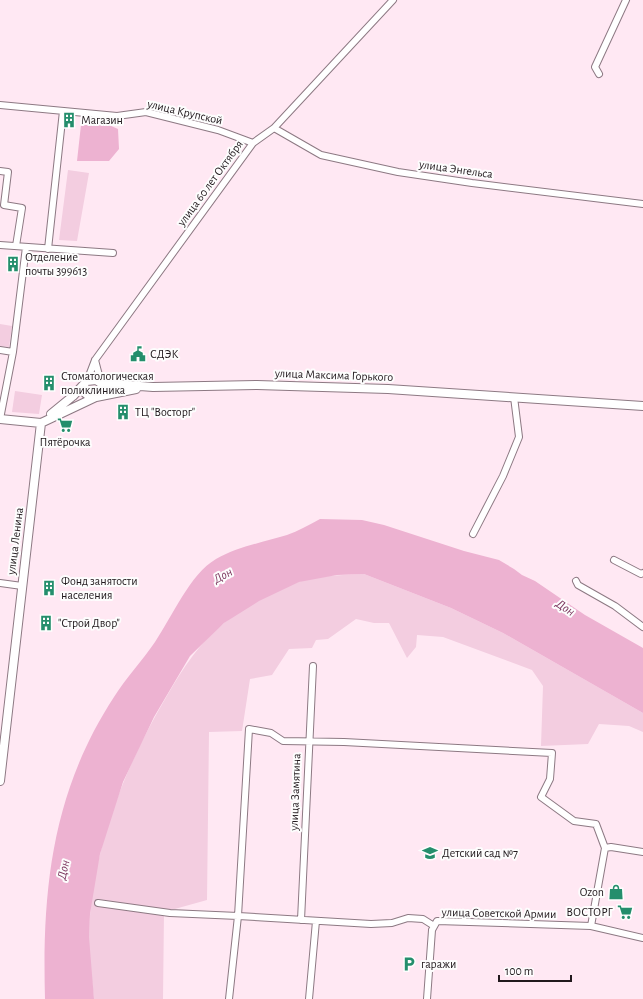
<svg xmlns="http://www.w3.org/2000/svg" width="643" height="999" font-family="'Alegreya Sans',sans-serif">
  <style>
    .green { fill: #f3cde0 }
    .water { fill: #edb2d1 }
    .lines { fill: none; stroke-linecap: round; stroke-linejoin: round }
    .minor-casing { stroke: #8d7983; stroke-width: 8 }
    .major-casing { stroke: #8d7983; stroke-width: 10 }
    .minor { stroke: #fff; stroke-width: 6 }
    .major { stroke: #fff; stroke-width: 8 }
    .labels { text-anchor: middle; dominant-baseline: central; stroke-width: 4; stroke-linejoin: round; paint-order: stroke }
    .street-label { font-size: 12px; fill: #21191d; stroke: #fdfdfd }
    .poi-label { font-size: 12px; fill: #21191d; stroke: #fdfdfd; text-anchor: start }
    .water-label { font-size: 13px; font-style: italic; fill: #7b365e; stroke: #fdfdfd }
  </style>
  <rect width="100%" height="100%" fill="#ffe8f3"/>
  <path class="green" d="M 68,170 L 89,173 L 77,241 L 59,240 Z
    M 0,324 L 12,326 L 9,347 L 0,346 Z
    M 15,391 L 42,395 L 39,414 L 12,412 Z
    M 364,574 L 451,608 L 503,633 L 643,713 L 643,732 L 629,726 L 599,724 L 588,744 L 541,746 L 543,686 L 532,670 L 443,637 L 417,635 L 416,647 L 407,658 L 389,623 L 374,623 L 356,619 L 328,639 L 316,640 L 312,648 L 289,649 L 272,675 L 250,679 L 242,731 L 209,732 L 207,900 L 164,912 L 163,999 L 94,999 C 92,978 88,956 89,936 C 91,850 125,766 168,694 C 184,667 199,643 224,623 C 245,607 273,591 298,582 C 319,575 343,575 364,574 Z"/>
  <path class="water" d="M 81,125 L 109,125 L 118,129 L 119,149 L 109,161 L 77,161 Z
    M 320,519 L 362,520 L 384,525 L 464,551 L 499,560 L 514,569 L 522,575 L 535,581 L 585,615 L 643,648 L 643,713 L 503,633 L 451,608 L 364,574 L 337,575 L 299,582 L 259,601 L 224,623 L 190,656 L 154,717 L 123,782 L 100,854 L 90,914 L 89,937 L 94,999 L 45,999 C 42,889 52,792 114,697 C 126,678 142,661 155,642 C 172,617 190,574 216,559 C 237,547 264,542 287,535 C 298,531 309,525 320,519 Z"/>
  <g class="lines">
    <g class="minor-casing">
      <path id="minor" d="M 599,74 L 595,67 L 626,0
        M 0,105 L 117,116 L 146,112 L 218,130 L 253,143
        M 274,128 L 321,155 L 398,172 L 472,183 L 643,204
        M 0,171 L 8,172 L 4,205 L 22,208 L 16,246
        M 0,245 L 113,253
        M 48,249 L 63,111
        M 0,350 L 13,352
        M 95,360 L 101,383
        M 87,381 L 95,360 L 253,143 L 274,128 L 393,0
        M 0,419 L 13,352 L 26,247
        M 473,534 L 503,476 L 519,437 L 514,397
        M 614,560 L 641,574 L 643,573
        M 576,581 L 578,585 L 615,606 L 643,627
        M 0,583 L 22,586
        M 98,903 L 170,913 L 238,916 L 249,729 L 271,733 L 283,741 L 344,742 L 552,753 L 550,779 L 541,797 L 574,821 L 596,824 L 605,848
        M 301,920 L 313,666
        M 591,926 L 605,848 L 611,847 L 643,852
        M 229,999 L 238,916 L 371,924 L 392,923 L 408,918 L 423,919 L 434,926
        M 309,999 L 316,921
        M 427,999 L 432,930 L 437,921 L 591,926 L 643,938"/>
    </g>
    <g class="major-casing">
      <path id="major" d="M 101,383 L 153,387 L 257,385 L 388,389 L 643,406
        M 51,414 L 73,396 L 87,381 L 96,380 L 101,383 L 102,390 L 96,397 L 90,397 L 85,393 L 84,385
        M 0,419 L 41,423 L 96,397 L 136,389
        M 0,781 L 41,423"/>
    </g>
    <use href="#minor" class="minor"/>
    <use href="#major" class="major"/>
  </g>
  <defs>
    <g id="building-bare" transform="scale(1.2)"><path d="M-4-6H4V6H1V3H-1V6H-4ZM-2.5-4.3h1.7v1.8h-1.7ZM.8-4.3h1.7v1.8H.8ZM-2.5-1h1.7V.8h-1.7ZM.8-1h1.7V.8H.8Z" fill="#248e6c" stroke="#fdfdfd" stroke-width="2.5" paint-order="stroke"/></g>
    <g id="civic-bare" transform="scale(1.2)"><path d="M-.6-6.5H3V-4.5H.6V-3L4-1V1h2V6H-6V1h2V-1L-.6-3ZM-1.2 2.5V6h2.4V2.5Z" fill="#248e6c" stroke="#fdfdfd" stroke-width="2.5" paint-order="stroke"/></g>
    <g id="supermarket-bare" transform="scale(1.2)"><path d="M-6-5.5h2.5l.6 2H6L4.5 2H-2.5L-4.4-4H-6ZM-1.5 3.2a1.3 1.3 0 1 0 .1 0ZM3 3.2a1.3 1.3 0 1 0 .1 0Z" fill="#248e6c" stroke="#fdfdfd" stroke-width="2.5" paint-order="stroke"/></g>
    <g id="school-bare" transform="scale(1.2)"><path d="M0-5L7-2L0 1L-7-2ZM-4 1L0 2.5L4 1V4Q0 6-4 4Z" fill="#248e6c" stroke="#fdfdfd" stroke-width="2.5" paint-order="stroke"/></g>
    <g id="shop-bare" transform="scale(1.2)"><path d="M-5-2.5h2.3a2.7 3.5 0 0 1 5.4 0H5L5.5 6h-11ZM-1.5-2.5h3a1.5 2.3 0 0 0-3 0Z" fill="#248e6c" stroke="#fdfdfd" stroke-width="2.5" paint-order="stroke"/></g>
    <g id="parking-bare" transform="scale(1.2)"><path d="M-3.5-5.5H1a3.5 3.5 0 0 1 0 7H-1V5.5H-3.5ZM-1-3.4V-.6H.8a1.4 1.4 0 0 0 0-2.8Z" fill="#248e6c" stroke="#fdfdfd" stroke-width="2.5" paint-order="stroke"/></g>
  </defs>
  <g fill-rule="evenodd">
    <use href="#building-bare" x="69" y="120"/>
    <use href="#building-bare" x="13" y="264"/>
    <use href="#civic-bare" x="138" y="354"/>
    <use href="#building-bare" x="49" y="383"/>
    <use href="#building-bare" x="123" y="412"/>
    <use href="#supermarket-bare" x="65" y="425"/>
    <use href="#building-bare" x="49" y="588"/>
    <use href="#building-bare" x="46" y="623"/>
    <use href="#school-bare" x="430" y="853"/>
    <use href="#shop-bare" x="616" y="892"/>
    <use href="#supermarket-bare" x="625" y="912"/>
    <use href="#parking-bare" x="409" y="964"/>
  </g>
  <g class="labels">
    <g class="street-label">
      <text transform="translate(185 112) rotate(13)">улица Крупской</text>
      <text transform="translate(456 169) rotate(8)">улица Энгельса</text>
      <text transform="translate(210 183) rotate(-54)">улица 60 лет Октября</text>
      <text transform="translate(334 375) rotate(2)">улица Максима Горького</text>
      <text transform="translate(15 541) rotate(-83)">улица Ленина</text>
      <text transform="translate(295 792) rotate(-88)">улица Замятина</text>
      <text transform="translate(499 913) rotate(1)">улица Советской Армии</text>
    </g>
    <g class="poi-label">
      <text x="81" y="120">Магазин</text>
      <text x="25" y="257">Отделение<tspan x="25" dy="14">почты 399613</tspan></text>
      <text x="150" y="354">СДЭК</text>
      <text x="61" y="376">Стоматологическая<tspan x="61" dy="14">поликлиника</tspan></text>
      <text x="135" y="412">ТЦ "Восторг"</text>
      <text x="65" y="442" text-anchor="middle">Пятёрочка</text>
      <text x="61" y="581">Фонд занятости<tspan x="61" dy="14">населения</tspan></text>
      <text x="58" y="623">"Строй Двор"</text>
      <text x="442" y="853">Детский сад №7</text>
      <text x="604" y="892" text-anchor="end">Ozon</text>
      <text x="613" y="912" text-anchor="end">ВОСТОРГ</text>
      <text x="421" y="964">гаражи</text>
    </g>
    <g class="water-label">
      <text transform="translate(223 576) rotate(-28)">Дон</text>
      <text transform="translate(565 608) rotate(34)">Дон</text>
      <text transform="translate(64 870) rotate(-77)">Дон</text>
    </g>
  </g>
  <path d="M499 975v6h72v-6" fill="none" stroke="#21191d" stroke-width="2"/>
  <text x="505" y="975" font-size="12" fill="#21191d" stroke="#fdfdfd" stroke-width="3" paint-order="stroke">100 m</text>
</svg>
